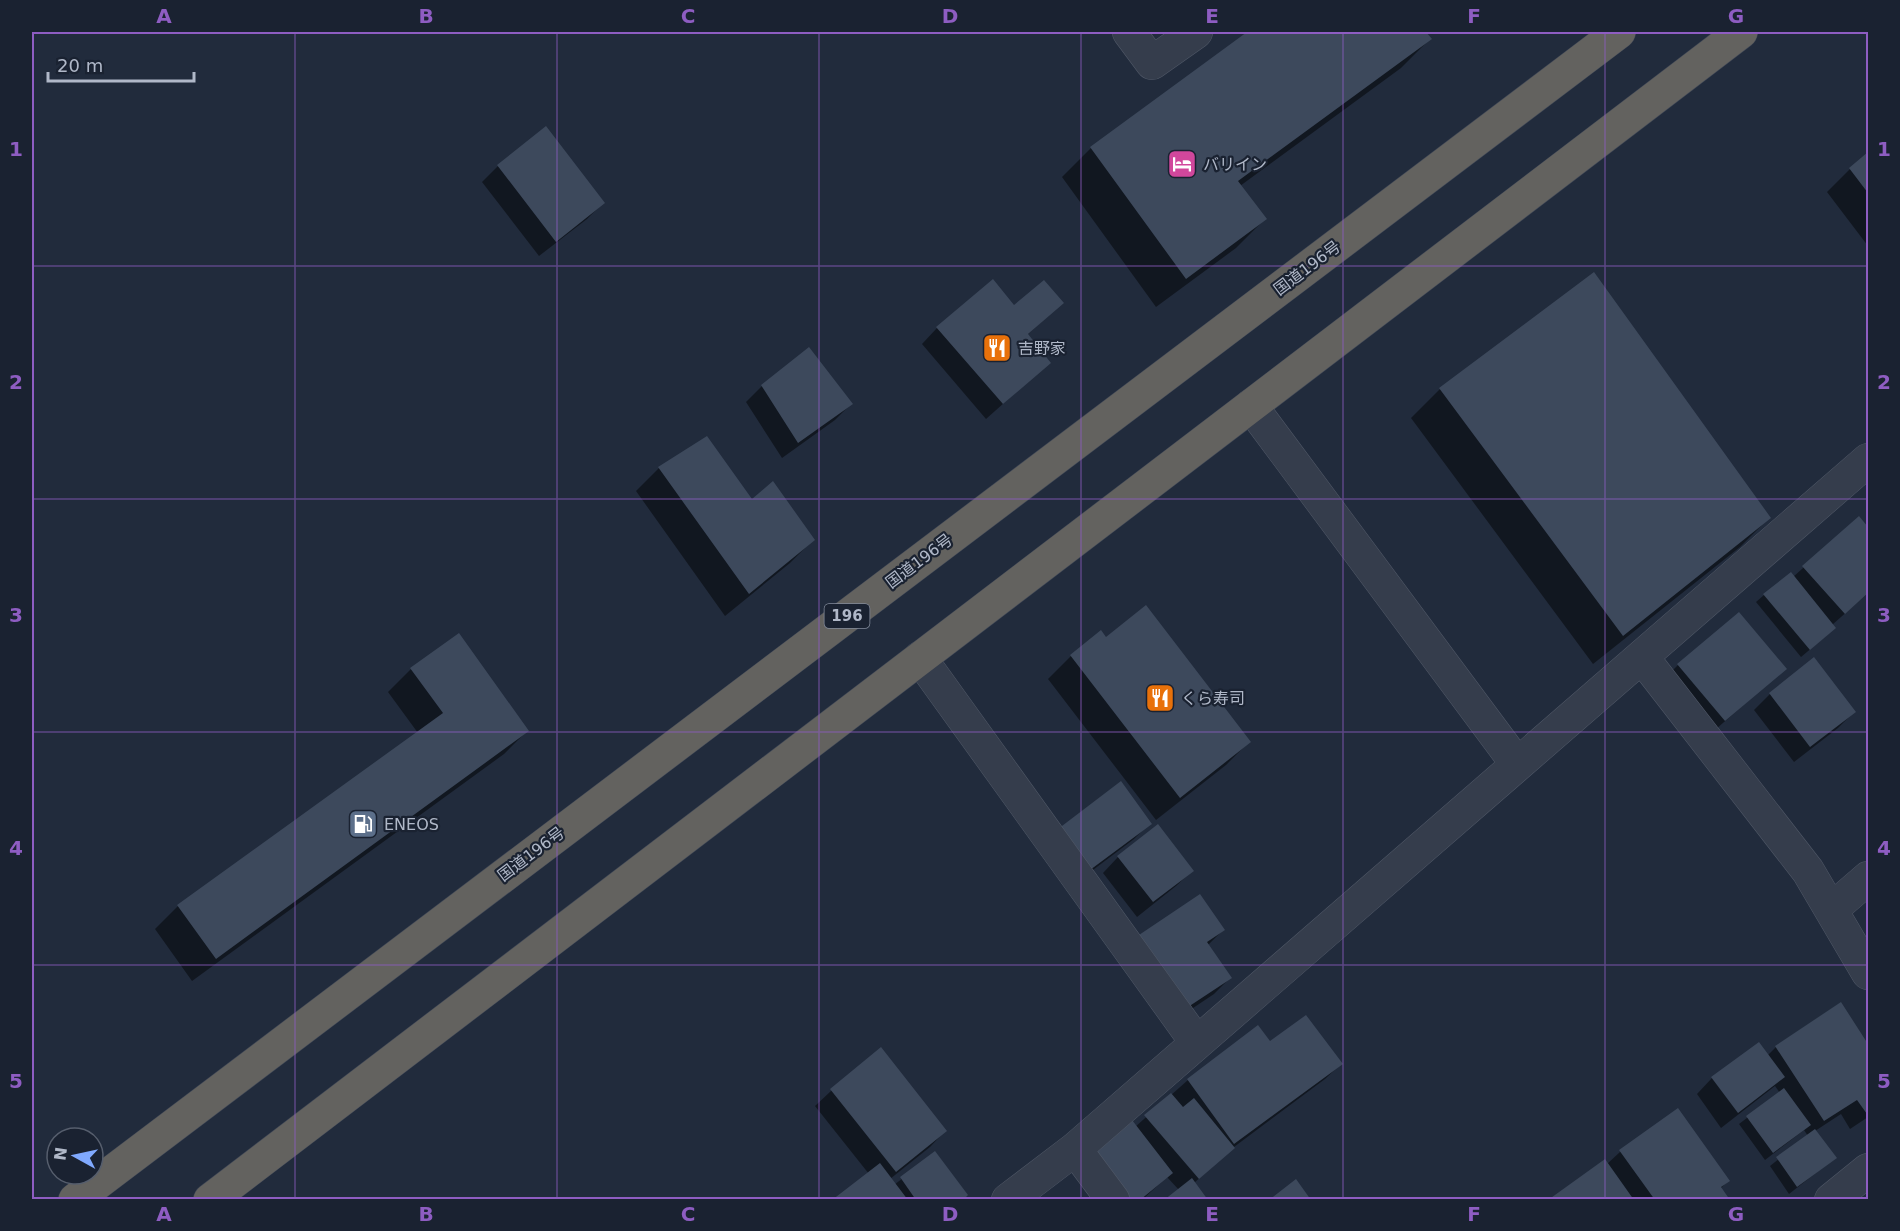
<svg xmlns="http://www.w3.org/2000/svg" width="1900" height="1231" font-family="'DejaVu Sans','Noto Sans JP',sans-serif">
  <style>
    .shadow { fill: #0007 }
    .building { fill: #3d495c }
    .lines { fill: none; stroke-linecap: round; stroke-linejoin: round }
    .minor-casing { stroke: #505867; stroke-width: 34 }
    .trunk-casing { stroke: #404857; stroke-width: 34 }
    .minor { stroke: #353d4c; stroke-width: 33 }
    .trunk { stroke: #63625f; stroke-width: 33 }
    .grid { fill: none; stroke: #8e5dc2; stroke-width: 1.5; stroke-opacity: 0.55 }
    .labels { text-anchor: middle; dominant-baseline: central; stroke-width: 4.5; stroke-linejoin: round; paint-order: stroke }
    .shield { fill: #1a2231; stroke: #838b9b; stroke-width: 1.5 }
    .shield-label { font-size: 15px; font-weight: bold; fill: #b0b8c8 }
    .poi-label { font-size: 16px; fill: #b0b8c8; stroke: #1a2231; text-anchor: start }
    .street-label { font-size: 16px; fill: #b0b8c8; stroke: #1a2231 }
    .neatline { fill: none; stroke: #8e5dc2; stroke-width: 2 }
    .grid-label { font-size: 20px; text-anchor: middle; font-weight: bold; fill: #8e5dc2 }
  </style>
  <rect width="100%" height="100%" fill="#212b3c"/>
  <path class="shadow" d="M 1250,32 L 1424,32 L 1430,39 L 1401,68 L 1240,186 L 1265,219 L 1236,248 L 1156,307 L 1062,177 L 1091,148 Z
    M 1868,154 L 1868,246 L 1827,192 L 1850,169 Z
    M 498,166 L 603,203 L 587,219 L 539,256 L 482,182 Z
    M 1593,274 L 1769,518 L 1740,547 L 1593,664 L 1411,418 L 1440,389 Z
    M 1062,303 L 1027,335 L 1049,363 L 986,419 L 922,344 L 937,328 L 1014,308 Z
    M 762,386 L 851,404 L 835,420 L 782,458 L 746,402 Z
    M 707,438 L 751,501 L 813,540 L 790,563 L 725,616 L 636,491 L 659,468 Z
    M 1859,518 L 1868,529 L 1868,593 L 1832,625 L 1826,636 L 1801,657 L 1756,602 L 1764,595 L 1793,577 Z
    M 1101,632 L 1106,639 L 1249,742 L 1226,765 L 1156,820 L 1048,679 L 1071,656 Z
    M 1814,660 L 1854,712 L 1838,728 L 1794,762 L 1754,710 L 1770,694 Z
    M 1678,665 L 1785,669 L 1708,736 L 1662,681 Z
    M 411,669 L 527,731 L 504,754 L 192,981 L 155,929 L 178,906 L 418,733 L 388,692 Z
    M 1150,823 L 1134,839 L 1073,885 L 1043,846 Z
    M 1118,857 L 1192,871 L 1176,886 L 1137,917 L 1103,873 Z
    M 1223,930 L 1208,945 L 1230,978 L 1214,994 L 1169,1024 L 1121,954 Z
    M 1841,1004 L 1868,1046 L 1868,1117 L 1850,1129 L 1841,1114 L 1815,1131 L 1835,1158 L 1789,1194 L 1770,1166 L 1808,1136 L 1804,1130 L 1765,1160 L 1739,1124 L 1780,1093 L 1775,1086 L 1721,1128 L 1697,1094 L 1712,1078 L 1767,1056 L 1776,1047 Z
    M 1258,1028 L 1269,1043 L 1341,1064 L 1325,1079 L 1234,1147 L 1194,1183 L 1179,1190 L 1167,1177 L 1142,1200 L 1102,1200 L 1135,1127 L 1188,1080 Z
    M 881,1050 L 945,1131 L 930,1147 L 890,1179 L 894,1185 L 935,1153 L 962,1200 L 835,1200 L 869,1174 L 815,1106 L 831,1091 Z
    M 1620,1152 L 1728,1181 L 1720,1189 L 1728,1200 L 1550,1200 L 1607,1164 Z"/>
  <path class="building" d="M 1247,32 L 1426,32 L 1432,39 L 1238,181 L 1267,219 L 1186,279 L 1090,147 Z
    M 546,126 L 605,203 L 556,242 L 497,165 Z
    M 1868,152 L 1868,193 L 1849,168 Z
    M 1594,272 L 1771,518 L 1623,636 L 1439,388 Z
    M 993,279 L 1014,305 L 1044,280 L 1064,303 L 1028,334 L 1051,363 L 1003,404 L 936,327 Z
    M 809,347 L 853,404 L 798,443 L 761,385 Z
    M 707,436 L 752,499 L 773,481 L 815,540 L 749,594 L 658,467 Z
    M 1859,516 L 1868,527 L 1868,593 L 1845,614 L 1802,566 Z
    M 1791,572 L 1836,628 L 1810,650 L 1763,594 Z
    M 1146,605 L 1251,742 L 1180,798 L 1070,655 L 1101,630 L 1106,637 Z
    M 1739,612 L 1787,669 L 1725,721 L 1677,664 Z
    M 459,633 L 529,731 L 216,959 L 177,905 L 443,713 L 410,668 Z
    M 1814,657 L 1856,712 L 1810,747 L 1769,693 Z
    M 1121,781 L 1152,824 L 1090,870 L 1058,829 Z
    M 1158,824 L 1194,871 L 1153,902 L 1117,856 Z
    M 1200,894 L 1225,930 L 1207,942 L 1232,978 L 1185,1009 L 1136,937 Z
    M 1841,1002 L 1868,1044 L 1868,1113 L 1867,1114 L 1857,1100 L 1824,1121 L 1775,1046 Z
    M 1306,1015 L 1343,1064 L 1234,1144 L 1187,1079 L 1258,1025 L 1270,1041 Z
    M 1759,1042 L 1785,1077 L 1738,1113 L 1711,1077 Z
    M 881,1047 L 947,1131 L 896,1172 L 830,1089 Z
    M 1784,1088 L 1811,1125 L 1773,1153 L 1746,1116 Z
    M 1171,1093 L 1183,1107 L 1194,1098 L 1235,1148 L 1199,1179 L 1144,1115 Z
    M 1678,1108 L 1730,1181 L 1721,1187 L 1730,1200 L 1655,1200 L 1619,1150 Z
    M 1132,1120 L 1173,1173 L 1140,1200 L 1130,1200 L 1092,1152 Z
    M 1815,1129 L 1837,1158 L 1797,1187 L 1776,1157 Z
    M 935,1151 L 968,1195 L 963,1200 L 916,1200 L 900,1177 Z
    M 1605,1159 L 1634,1200 L 1548,1200 Z
    M 880,1163 L 908,1200 L 832,1200 Z
    M 1192,1178 L 1208,1200 L 1164,1200 Z
    M 1296,1179 L 1311,1200 L 1269,1200 Z"/>
  <g class="lines">
    <g class="minor-casing">
      <path id="minor" d="M 1129,32 L 1152,63 L 1196,32
        M 1251,406 L 1517,764
        M 1642,657 L 1808,871 L 1868,973
        M 920,658 L 1197,1043
        M 1831,910 L 1868,878
        M 1075,1149 L 1113,1200
        M 1008,1200 L 1075,1149 L 1868,460
        M 1831,1200 L 1868,1170"/>
    </g>
    <g class="trunk-casing">
      <path id="trunk" d="M 75,1200 L 1619,32
        M 210,1200 L 1741,32"/>
    </g>
    <use href="#minor" class="minor"/>
    <use href="#trunk" class="trunk"/>
  </g>
  <path class="grid" d="M 295,32 L 295,1200M 557,32 L 557,1200M 819,32 L 819,1200M 1081,32 L 1081,1200M 1343,32 L 1343,1200M 1605,32 L 1605,1200M 32,266 L 1868,266M 32,499 L 1868,499M 32,732 L 1868,732M 32,965 L 1868,965"/>
  <defs>
    <g id="hotel-square" transform="scale(1.5)"><rect x="-9" y="-9" width="18" height="18" rx="4" fill="#d1479c" stroke="#1a2231"/><path d="M-6-4.5h1.5V1H6V5H4.5V3h-9V5H-6ZM-4 0a1.8 1.8 0 1 1 3.6 0ZM.5 0V-2.5h3Q6-2.5 6 0Z" fill="#fff"/></g>
    <g id="restaurant-square" transform="scale(1.5)"><rect x="-9" y="-9" width="18" height="18" rx="4" fill="#e8710a" stroke="#1a2231"/><path d="M-5-6h1v4h1v-4h1v4h1v-4h1v5L-1.5 .5V6h-2V.5L-5-1ZM5-6V6H3V1.5H1.5Q1.5-4 5-6Z" fill="#fff"/></g>
    <g id="fuel-square" transform="scale(1.5)"><rect x="-9" y="-9" width="18" height="18" rx="4" fill="#5c6f8a" stroke="#1a2231"/><path d="M-5.5-6h7V0h2V4h1.3V-2.5L3-4.5l.8-.8L6-3V5H2.5V1h-1V6h-7ZM-4.2-4.7v3.2H.2V-4.7Z" fill="#fff"/></g>
  </defs>
  <g fill-rule="evenodd">
    <use href="#hotel-square" x="1182" y="164"/>
    <use href="#restaurant-square" x="997" y="348"/>
    <use href="#restaurant-square" x="1160" y="698"/>
    <use href="#fuel-square" x="363" y="824"/>
  </g>
  <g class="labels">
    <rect class="shield" x="824.5" y="604" width="45" height="24" rx="4.5"/>
    <g class="shield-label">
      <text x="847" y="616">196</text>
    </g>
    <g class="poi-label">
      <text x="1203" y="164">バリイン</text>
      <text x="1018" y="348">吉野家</text>
      <text x="1181" y="698">くら寿司</text>
      <text x="384" y="824">ENEOS</text>
    </g>
    <g class="street-label">
      <text transform="translate(1307 268) rotate(-37)">国道196号</text>
      <text transform="translate(919 561) rotate(-37)">国道196号</text>
      <text transform="translate(531 854) rotate(-37)">国道196号</text>
    </g>
  </g>
  <rect width="1900" height="1231" fill="none" stroke="#1a2231" stroke-width="66"/>
  <g transform="translate(75 1156) rotate(278)"><circle r="28" fill="#1a2231" stroke="#565e6d" stroke-width="1.5"/>
  <path d="M0-4.5L10 22L0 15L-10 22Z" fill="#80a9fe"/>
  <text y="-9" font-size="16" font-weight="bold" text-anchor="middle" fill="#b0b8c8">N</text>
  </g>
  <path d="M48 72v9h146v-9" fill="none" stroke="#b0b8c8" stroke-width="3"/>
  <text x="57" y="72" font-size="18" fill="#b0b8c8" stroke="#1a2231" stroke-width="4.5" paint-order="stroke">20 m</text>
  <rect x="33" y="33" width="1834" height="1165" class="neatline"/>
  <g class="grid-label">
    <text x="164" y="23">A</text>
    <text x="426" y="23">B</text>
    <text x="688" y="23">C</text>
    <text x="950" y="23">D</text>
    <text x="1212" y="23">E</text>
    <text x="1474" y="23">F</text>
    <text x="1736" y="23">G</text>
    <text x="16" y="156">1</text>
    <text x="1884" y="156">1</text>
    <text x="16" y="389">2</text>
    <text x="1884" y="389">2</text>
    <text x="16" y="622">3</text>
    <text x="1884" y="622">3</text>
    <text x="16" y="855">4</text>
    <text x="1884" y="855">4</text>
    <text x="16" y="1088">5</text>
    <text x="1884" y="1088">5</text>
    <text x="164" y="1221">A</text>
    <text x="426" y="1221">B</text>
    <text x="688" y="1221">C</text>
    <text x="950" y="1221">D</text>
    <text x="1212" y="1221">E</text>
    <text x="1474" y="1221">F</text>
    <text x="1736" y="1221">G</text>
  </g>
</svg>
